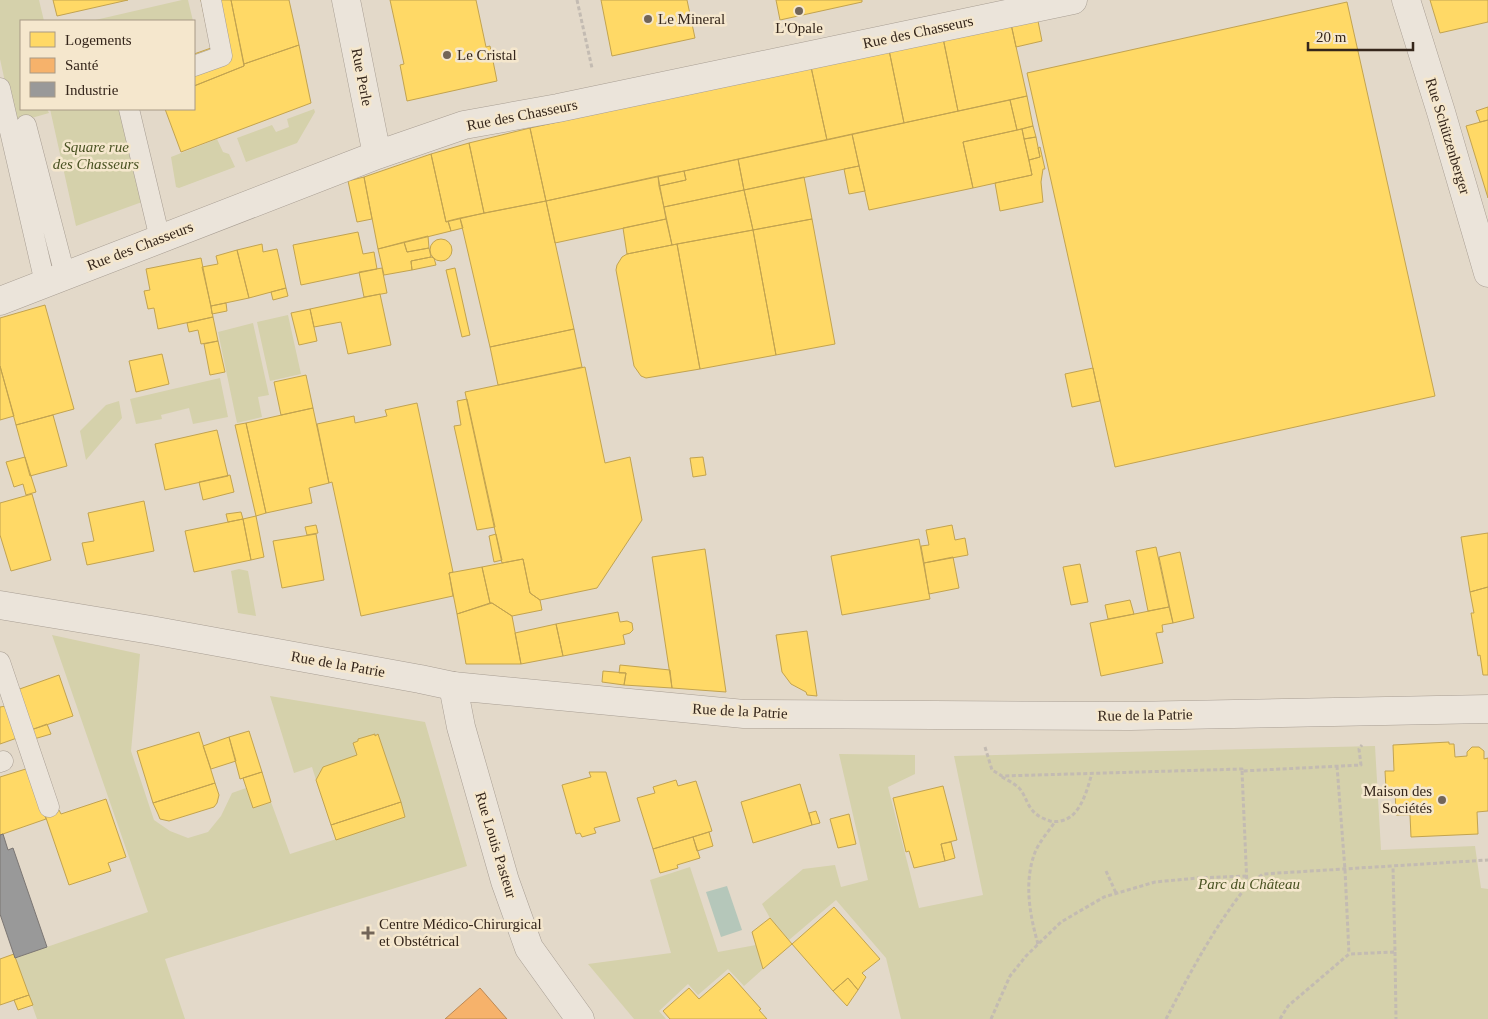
<svg xmlns="http://www.w3.org/2000/svg" width="1488" height="1019" font-family="Georgia,serif">
  <style>
    .green { fill: #d5d1ab }
    .water { fill: #b5c7ba }
    .homes { fill: #ffd966; stroke: #c2a350 }
    .health { fill: #f6b26b; stroke: #bc8853 }
    .industry { fill: #999; stroke: #7b7673 }
    .lines { fill: none; stroke-linecap: round; stroke-linejoin: round }
    .service-casing { stroke: #a89e93; stroke-width: 21 }
    .minor-casing { stroke: #a89e93; stroke-width: 29 }
    .tertiary-casing { stroke: #a89e93; stroke-width: 29 }
    .path { stroke: #c3bbb2; stroke-width: 3; stroke-dasharray: 4 2.5; stroke-linecap: butt }
    .service { stroke: #ebe4da; stroke-width: 20 }
    .minor { stroke: #ebe4da; stroke-width: 28 }
    .tertiary { stroke: #ebe4da; stroke-width: 28 }
    .poi-dot { fill: #726558; stroke: #f5e7cd; stroke-width: 2 }
    .labels { text-anchor: middle; dominant-baseline: central; stroke-width: 5; stroke-linejoin: round; paint-order: stroke }
    .poi-label { font-size: 15px; fill: #35261b; stroke: #f5e7cd; text-anchor: start }
    .street-label { font-size: 15px; fill: #35261b; stroke: #f5e7cd }
    .park-label { font-size: 15px; font-style: italic; fill: #495222; stroke: #f5e7cd }
  </style>
  <rect width="100%" height="100%" fill="#e3d9c9"/>
  <path class="green" d="M 0,0 L 39,0 L 44,21 L 21,21 L 21,109 L 47,109 L 49,113 L 14,123 L 0,59 Z
    M 182,0 L 188,0 L 193,21 L 91,21 Z
    M 50,109 L 120,109 L 142,202 L 76,226 Z
    M 314,109 L 315,112 L 297,143 L 246,162 L 237,138 L 272,125 L 276,132 L 289,127 L 287,119 Z
    M 217,139 L 223,152 L 229,154 L 235,167 L 179,188 L 176,187 L 171,157 Z
    M 288,315 L 301,374 L 270,381 L 257,322 Z
    M 253,323 L 269,395 L 258,397 L 262,417 L 237,423 L 218,332 Z
    M 220,378 L 228,417 L 193,424 L 189,408 L 161,415 L 162,419 L 136,424 L 130,399 Z
    M 119,401 L 122,418 L 86,460 L 80,431 L 106,405 Z
    M 239,569 L 248,571 L 256,616 L 238,613 L 231,571 Z
    M 52,635 L 140,654 L 131,751 L 154,820 L 170,831 L 188,838 L 208,832 L 221,816 L 232,793 L 246,788 L 253,808 L 271,802 L 290,854 L 405,817 L 378,735 L 375,736 L 374,734 L 353,743 L 357,755 L 324,767 L 316,780 L 312,767 L 294,773 L 270,696 L 425,722 L 467,866 L 165,959 L 185,1019 L 37,1019 L 15,958 L 148,912 Z
    M 1375,746 L 1381,850 L 1475,846 L 1481,888 L 1488,889 L 1488,1019 L 901,1019 L 886,958 L 836,900 L 789,940 L 770,918 L 762,904 L 803,869 L 835,865 L 841,887 L 868,880 L 839,754 L 915,755 L 915,774 L 888,787 L 919,908 L 983,895 L 954,756 Z
    M 690,867 L 718,952 L 756,945 L 763,969 L 744,986 L 728,969 L 698,995 L 688,984 L 659,1011 L 666,1019 L 634,1019 L 588,964 L 671,953 L 650,880 Z"/>
  <path class="water" d="M 727,886 L 742,930 L 721,937 L 706,892 Z"/>
  <path class="homes" d="M 53,0 L 128,0 L 57,16 Z
    M 201,0 L 231,0 L 244,66 L 194,86 L 194,54 L 211,48 Z
    M 231,0 L 289,0 L 299,45 L 244,64 Z
    M 390,0 L 476,0 L 486,47 L 490,46 L 497,81 L 407,101 L 400,65 L 404,64 Z
    M 601,0 L 687,0 L 695,38 L 612,56 Z
    M 776,0 L 862,0 L 862,2 L 780,20 Z
    M 1430,0 L 1488,0 L 1488,22 L 1440,33 Z
    M 1347,2 L 1435,396 L 1115,467 L 1027,73 Z
    M 1038,21 L 1042,41 L 1016,47 L 1011,24 Z
    M 1011,24 L 1027,96 L 958,111 L 943,38 Z
    M 943,38 L 958,111 L 904,123 L 889,50 Z
    M 299,45 L 311,103 L 181,152 L 165,109 L 194,109 L 194,86 L 244,66 L 244,64 Z
    M 889,50 L 904,123 L 827,140 L 811,67 Z
    M 811,67 L 827,140 L 546,201 L 530,128 Z
    M 1027,96 L 1033,126 L 1017,130 L 1010,100 Z
    M 1010,100 L 1017,130 L 963,142 L 973,188 L 869,210 L 852,134 Z
    M 1488,107 L 1488,120 L 1480,122 L 1476,111 Z
    M 1488,120 L 1488,198 L 1466,126 Z
    M 1033,126 L 1036,137 L 1024,139 L 1022,129 Z
    M 530,128 L 546,201 L 484,213 L 469,143 Z
    M 1022,129 L 1032,175 L 973,188 L 963,142 Z
    M 852,134 L 859,166 L 744,190 L 738,159 Z
    M 1036,137 L 1040,157 L 1029,160 L 1024,139 Z
    M 469,143 L 484,213 L 446,222 L 431,154 Z
    M 1040,147 L 1045,169 L 1043,169 L 1041,182 L 1043,202 L 1000,211 L 995,183 L 1032,175 L 1029,160 L 1040,157 L 1038,148 Z
    M 431,154 L 446,222 L 448,221 L 451,231 L 378,249 L 364,177 Z
    M 738,159 L 744,190 L 664,207 L 659,186 L 686,180 L 684,171 Z
    M 859,166 L 865,191 L 849,194 L 844,169 Z
    M 684,171 L 686,180 L 659,186 L 658,176 Z
    M 658,176 L 666,219 L 555,243 L 546,201 Z
    M 364,177 L 372,219 L 357,222 L 348,181 Z
    M 804,177 L 812,219 L 753,230 L 744,190 Z
    M 744,190 L 753,230 L 672,245 L 664,207 Z
    M 546,201 L 574,329 L 490,347 L 460,218 Z
    M 460,218 L 463,228 L 451,231 L 448,221 Z
    M 666,219 L 672,245 L 627,254 L 623,228 Z
    M 812,219 L 835,344 L 776,355 L 753,230 Z
    M 753,230 L 776,355 L 700,369 L 677,244 Z
    M 358,232 L 363,254 L 374,252 L 377,269 L 301,285 L 293,245 Z
    M 428,236 L 429,248 L 407,252 L 404,242 Z
    M430 250a11 11 0 1 1 22 0a11 11 0 1 1-22 0Z
    M 404,242 L 407,252 L 429,248 L 431,257 L 411,261 L 412,270 L 384,275 L 378,249 Z
    M 262,244 L 263,252 L 277,249 L 286,288 L 249,298 L 237,250 Z
    M 677,244 L 700,369 L 646,378 L 641,376 L 634,366 L 616,270 L 617,265 L 622,257 L 627,254 Z
    M 237,250 L 249,298 L 211,306 L 202,267 L 218,264 L 216,256 Z
    M 431,257 L 434,258 L 436,265 L 412,270 L 411,261 Z
    M 201,258 L 213,317 L 158,329 L 154,308 L 148,309 L 144,291 L 150,290 L 146,269 Z
    M 382,268 L 387,293 L 364,297 L 359,272 Z
    M 455,268 L 470,335 L 462,337 L 446,270 Z
    M 286,288 L 288,296 L 273,300 L 271,292 Z
    M 380,294 L 391,345 L 348,354 L 341,322 L 314,327 L 310,309 Z
    M 226,303 L 227,311 L 212,314 L 211,306 Z
    M 45,305 L 74,409 L 16,425 L 0,366 L 0,318 Z
    M 310,309 L 317,341 L 299,345 L 291,313 Z
    M 213,317 L 218,341 L 201,344 L 198,330 L 189,332 L 187,323 Z
    M 574,329 L 582,367 L 498,385 L 490,347 Z
    M 218,341 L 225,372 L 210,375 L 204,344 Z
    M 162,354 L 169,384 L 136,392 L 129,361 Z
    M 0,366 L 14,416 L 0,420 Z
    M 585,367 L 605,463 L 630,457 L 642,520 L 597,588 L 540,600 L 530,593 L 523,559 L 502,563 L 465,392 Z
    M 1093,368 L 1100,401 L 1072,407 L 1065,374 Z
    M 306,375 L 313,408 L 281,415 L 274,382 Z
    M 467,399 L 495,527 L 477,530 L 454,426 L 461,425 L 457,401 Z
    M 417,403 L 453,572 L 449,573 L 453,596 L 361,616 L 332,482 L 329,483 L 317,424 L 354,416 L 355,423 L 387,416 L 385,410 Z
    M 313,408 L 329,483 L 309,488 L 312,503 L 266,513 L 246,423 Z
    M 53,415 L 67,466 L 30,476 L 16,425 Z
    M 246,423 L 266,513 L 256,516 L 235,425 Z
    M 217,430 L 228,476 L 165,490 L 155,444 Z
    M 25,457 L 36,492 L 26,495 L 23,484 L 14,487 L 6,462 Z
    M 703,457 L 706,475 L 693,477 L 690,458 Z
    M 230,475 L 234,492 L 203,500 L 199,482 Z
    M 32,494 L 51,560 L 11,571 L 0,535 L 0,503 Z
    M 144,501 L 154,551 L 87,565 L 82,543 L 94,541 L 88,513 Z
    M 241,512 L 243,519 L 228,522 L 226,514 Z
    M 256,516 L 264,557 L 251,560 L 243,519 Z
    M 243,519 L 251,560 L 194,572 L 185,531 Z
    M 316,525 L 318,533 L 307,535 L 305,527 Z
    M 952,525 L 955,540 L 965,538 L 968,555 L 924,563 L 921,546 L 929,545 L 926,530 Z
    M 1488,533 L 1488,587 L 1470,592 L 1461,537 Z
    M 316,534 L 324,580 L 282,588 L 273,541 Z
    M 496,534 L 502,560 L 494,562 L 489,536 Z
    M 919,539 L 930,599 L 842,615 L 831,556 Z
    M 1156,547 L 1169,607 L 1148,611 L 1136,551 Z
    M 705,549 L 726,692 L 672,688 L 652,557 Z
    M 1180,552 L 1194,618 L 1173,623 L 1159,557 Z
    M 953,557 L 959,588 L 929,594 L 924,563 Z
    M 523,559 L 530,593 L 540,600 L 542,610 L 512,616 L 492,603 L 490,603 L 482,567 Z
    M 1080,564 L 1088,602 L 1071,605 L 1063,567 Z
    M 482,567 L 490,603 L 457,614 L 449,573 Z
    M 1488,587 L 1488,675 L 1483,675 L 1480,655 L 1478,656 L 1471,613 L 1474,613 L 1470,592 Z
    M 1130,600 L 1134,614 L 1108,619 L 1105,605 Z
    M 492,603 L 512,616 L 521,664 L 466,664 L 457,614 Z
    M 1169,607 L 1173,623 L 1162,625 L 1163,632 L 1156,633 L 1163,663 L 1101,676 L 1090,623 Z
    M 618,612 L 620,622 L 627,621 L 632,623 L 633,630 L 630,633 L 623,635 L 625,644 L 563,656 L 556,624 Z
    M 556,624 L 563,656 L 521,664 L 515,633 Z
    M 807,631 L 817,696 L 807,695 L 806,692 L 791,684 L 782,672 L 776,635 Z
    M 620,665 L 670,670 L 672,688 L 624,685 L 626,673 L 619,673 Z
    M 603,671 L 626,673 L 624,685 L 602,682 Z
    M 59,675 L 73,716 L 28,731 L 14,691 Z
    M 6,706 L 17,738 L 0,744 L 0,707 Z
    M 47,724 L 51,734 L 34,739 L 28,731 Z
    M 249,731 L 262,772 L 240,779 L 229,737 Z
    M 199,732 L 215,783 L 153,803 L 137,751 Z
    M 375,734 L 375,736 L 378,734 L 401,802 L 331,825 L 316,780 L 323,767 L 357,755 L 353,743 L 358,741 L 358,739 Z
    M 229,737 L 236,761 L 211,769 L 203,746 Z
    M 1449,742 L 1449,744 L 1454,744 L 1455,757 L 1467,756 L 1467,752 L 1472,747 L 1479,747 L 1484,751 L 1484,759 L 1488,758 L 1488,811 L 1477,812 L 1478,834 L 1411,837 L 1410,815 L 1396,815 L 1395,789 L 1386,789 L 1385,771 L 1394,771 L 1393,745 Z
    M 29,768 L 46,819 L 0,835 L 0,777 Z
    M 262,772 L 271,802 L 253,808 L 243,778 Z
    M 589,772 L 606,772 L 620,821 L 594,828 L 596,833 L 582,837 L 580,833 L 576,834 L 562,785 L 591,777 Z
    M 676,780 L 678,786 L 696,781 L 712,831 L 653,849 L 637,798 L 655,793 L 653,787 Z
    M 215,783 L 219,795 L 217,803 L 214,807 L 169,821 L 160,819 L 158,814 L 153,803 Z
    M 800,784 L 812,825 L 753,843 L 741,802 Z
    M 943,786 L 957,840 L 941,844 L 945,861 L 914,868 L 909,851 L 906,852 L 893,798 Z
    M 106,799 L 126,857 L 108,863 L 111,871 L 69,885 L 45,815 L 59,810 L 61,814 Z
    M 401,802 L 405,817 L 336,840 L 331,825 Z
    M 816,811 L 820,823 L 812,825 L 809,813 Z
    M 849,814 L 856,844 L 838,848 L 830,819 Z
    M 709,832 L 713,846 L 697,851 L 693,837 Z
    M 693,837 L 700,858 L 677,865 L 678,868 L 660,873 L 653,849 Z
    M 951,842 L 955,858 L 945,861 L 941,844 Z
    M 834,907 L 880,959 L 862,973 L 866,977 L 858,990 L 848,978 L 833,991 L 792,944 Z
    M 770,918 L 792,944 L 763,969 L 752,932 Z
    M 14,954 L 29,995 L 0,1005 L 0,959 Z
    M 729,973 L 761,1009 L 759,1010 L 767,1019 L 670,1019 L 663,1011 L 689,988 L 699,999 Z
    M 848,978 L 858,990 L 847,1006 L 833,991 Z
    M 29,995 L 33,1005 L 18,1010 L 14,1000 Z"/>
  <path class="health" d="M 480,988 L 507,1019 L 445,1019 Z"/>
  <path class="industry" d="M 3,834 L 8,850 L 13,848 L 47,947 L 15,958 L 0,914 L 0,835 Z"/>
  <g class="lines">
    <g class="service-casing">
      <path id="service" d="M 194,66 L 222,56 L 211,0
        M 0,88 L 45,283
        M 129,109 L 160,239
        M 26,125 L 65,275
        M 0,662 L 49,807
        M 0,762 L 3,761"/>
    </g>
    <g class="minor-casing">
      <path id="minor" d="M 346,0 L 377,155
        M 1406,0 L 1441,112 L 1488,273
        M 0,301 L 377,155 L 464,125 L 558,108 L 1073,0
        M 0,605 L 151,630 L 420,679 L 453,686"/>
    </g>
    <g class="tertiary-casing">
      <path id="tertiary" d="M 580,1019 L 529,948 L 505,881 L 461,727 L 453,686 L 744,714 L 1130,716 L 1488,709"/>
    </g>
    <path class="path" d="M 577,0 L 592,68
      M 985,747 L 992,770 L 1002,776 L 1242,769 L 1242,771 L 1361,765 L 1359,749 L 1362,745
      M 1337,766 L 1345,870 L 1349,954
      M 1242,771 L 1247,886 L 1263,874 L 1488,860
      M 1002,777 C 1007,780 1014,783 1019,788 C 1025,794 1027,805 1033,811 C 1037,816 1044,819 1050,821 C 1078,826 1086,794 1092,773
      M 1106,871 L 1116,893
      M 1038,944 C 1030,916 1024,884 1034,855 C 1038,843 1048,832 1055,822
      M 1395,952 L 1396,1019
      M 991,1019 L 1010,976 L 1026,956 L 1061,922 L 1104,897 L 1155,882 L 1198,878 L 1246,876
      M 1166,1019 C 1190,973 1214,927 1247,886
      M 1280,1019 L 1288,1006 L 1349,954 L 1395,952 L 1393,867"/>
    <use href="#service" class="service"/>
    <use href="#minor" class="minor"/>
    <use href="#tertiary" class="tertiary"/>
  </g>
  <g class="poi-dot">
    <circle cx="799" cy="11" r="5"/>
    <circle cx="648" cy="19" r="5"/>
    <circle cx="447" cy="55" r="5"/>
    <circle cx="1442" cy="800" r="5"/>
    <path d="M365.5 925.5h5v5h5v5h-5v5h-5v-5h-5v-5h5z"/>
  </g>
  <g class="labels">
    <g class="poi-label">
      <text x="658" y="19">Le Mineral</text>
      <text x="799" y="28" text-anchor="middle">L'Opale</text>
      <text x="457" y="55">Le Cristal</text>
      <text x="1432" y="791" text-anchor="end">Maison des<tspan x="1432" dy="17">Sociétés</tspan></text>
      <text x="379" y="924">Centre Médico-Chirurgical<tspan x="379" dy="17">et Obstétrical</tspan></text>
    </g>
    <g class="street-label">
      <text transform="translate(918 32) rotate(-12)">Rue des Chasseurs</text>
      <text transform="translate(362 77) rotate(79)">Rue Perle</text>
      <text transform="translate(522 115) rotate(-11)">Rue des Chasseurs</text>
      <text transform="translate(1448 136) rotate(73)">Rue Schützenberger</text>
      <text transform="translate(140 246) rotate(-21)">Rue des Chasseurs</text>
      <text transform="translate(338 664) rotate(10)">Rue de la Patrie</text>
      <text transform="translate(740 711) rotate(3)">Rue de la Patrie</text>
      <text transform="translate(1145 715) rotate(-1)">Rue de la Patrie</text>
      <text transform="translate(496 845) rotate(73)">Rue Louis Pasteur</text>
    </g>
    <g class="park-label">
      <text x="96" y="147">Square rue<tspan x="96" dy="17">des Chasseurs</tspan></text>
      <text x="1249" y="884">Parc du Château</text>
    </g>
  </g>
  <rect x="20" y="20" width="175" height="90" fill="#f5e7cd" stroke="#a89a86"/>
  <rect x="30" y="32" width="25" height="15" fill="#ffd966" stroke="#a89a86"/>
  <text x="65" y="45" font-size="15" fill="#35261b">Logements</text>
  <rect x="30" y="58" width="25" height="15" fill="#f6b26b" stroke="#a89a86"/>
  <text x="65" y="70" font-size="15" fill="#35261b">Santé</text>
  <rect x="30" y="82" width="25" height="15" fill="#999999" stroke="#a89a86"/>
  <text x="65" y="95" font-size="15" fill="#35261b">Industrie</text>
  <path d="M1308 42v8h105v-8" fill="none" stroke="#35261b" stroke-width="2.5"/>
  <text x="1316" y="42" font-size="15" fill="#35261b" stroke="#f5e7cd" stroke-width="4" paint-order="stroke">20 m</text>
</svg>
